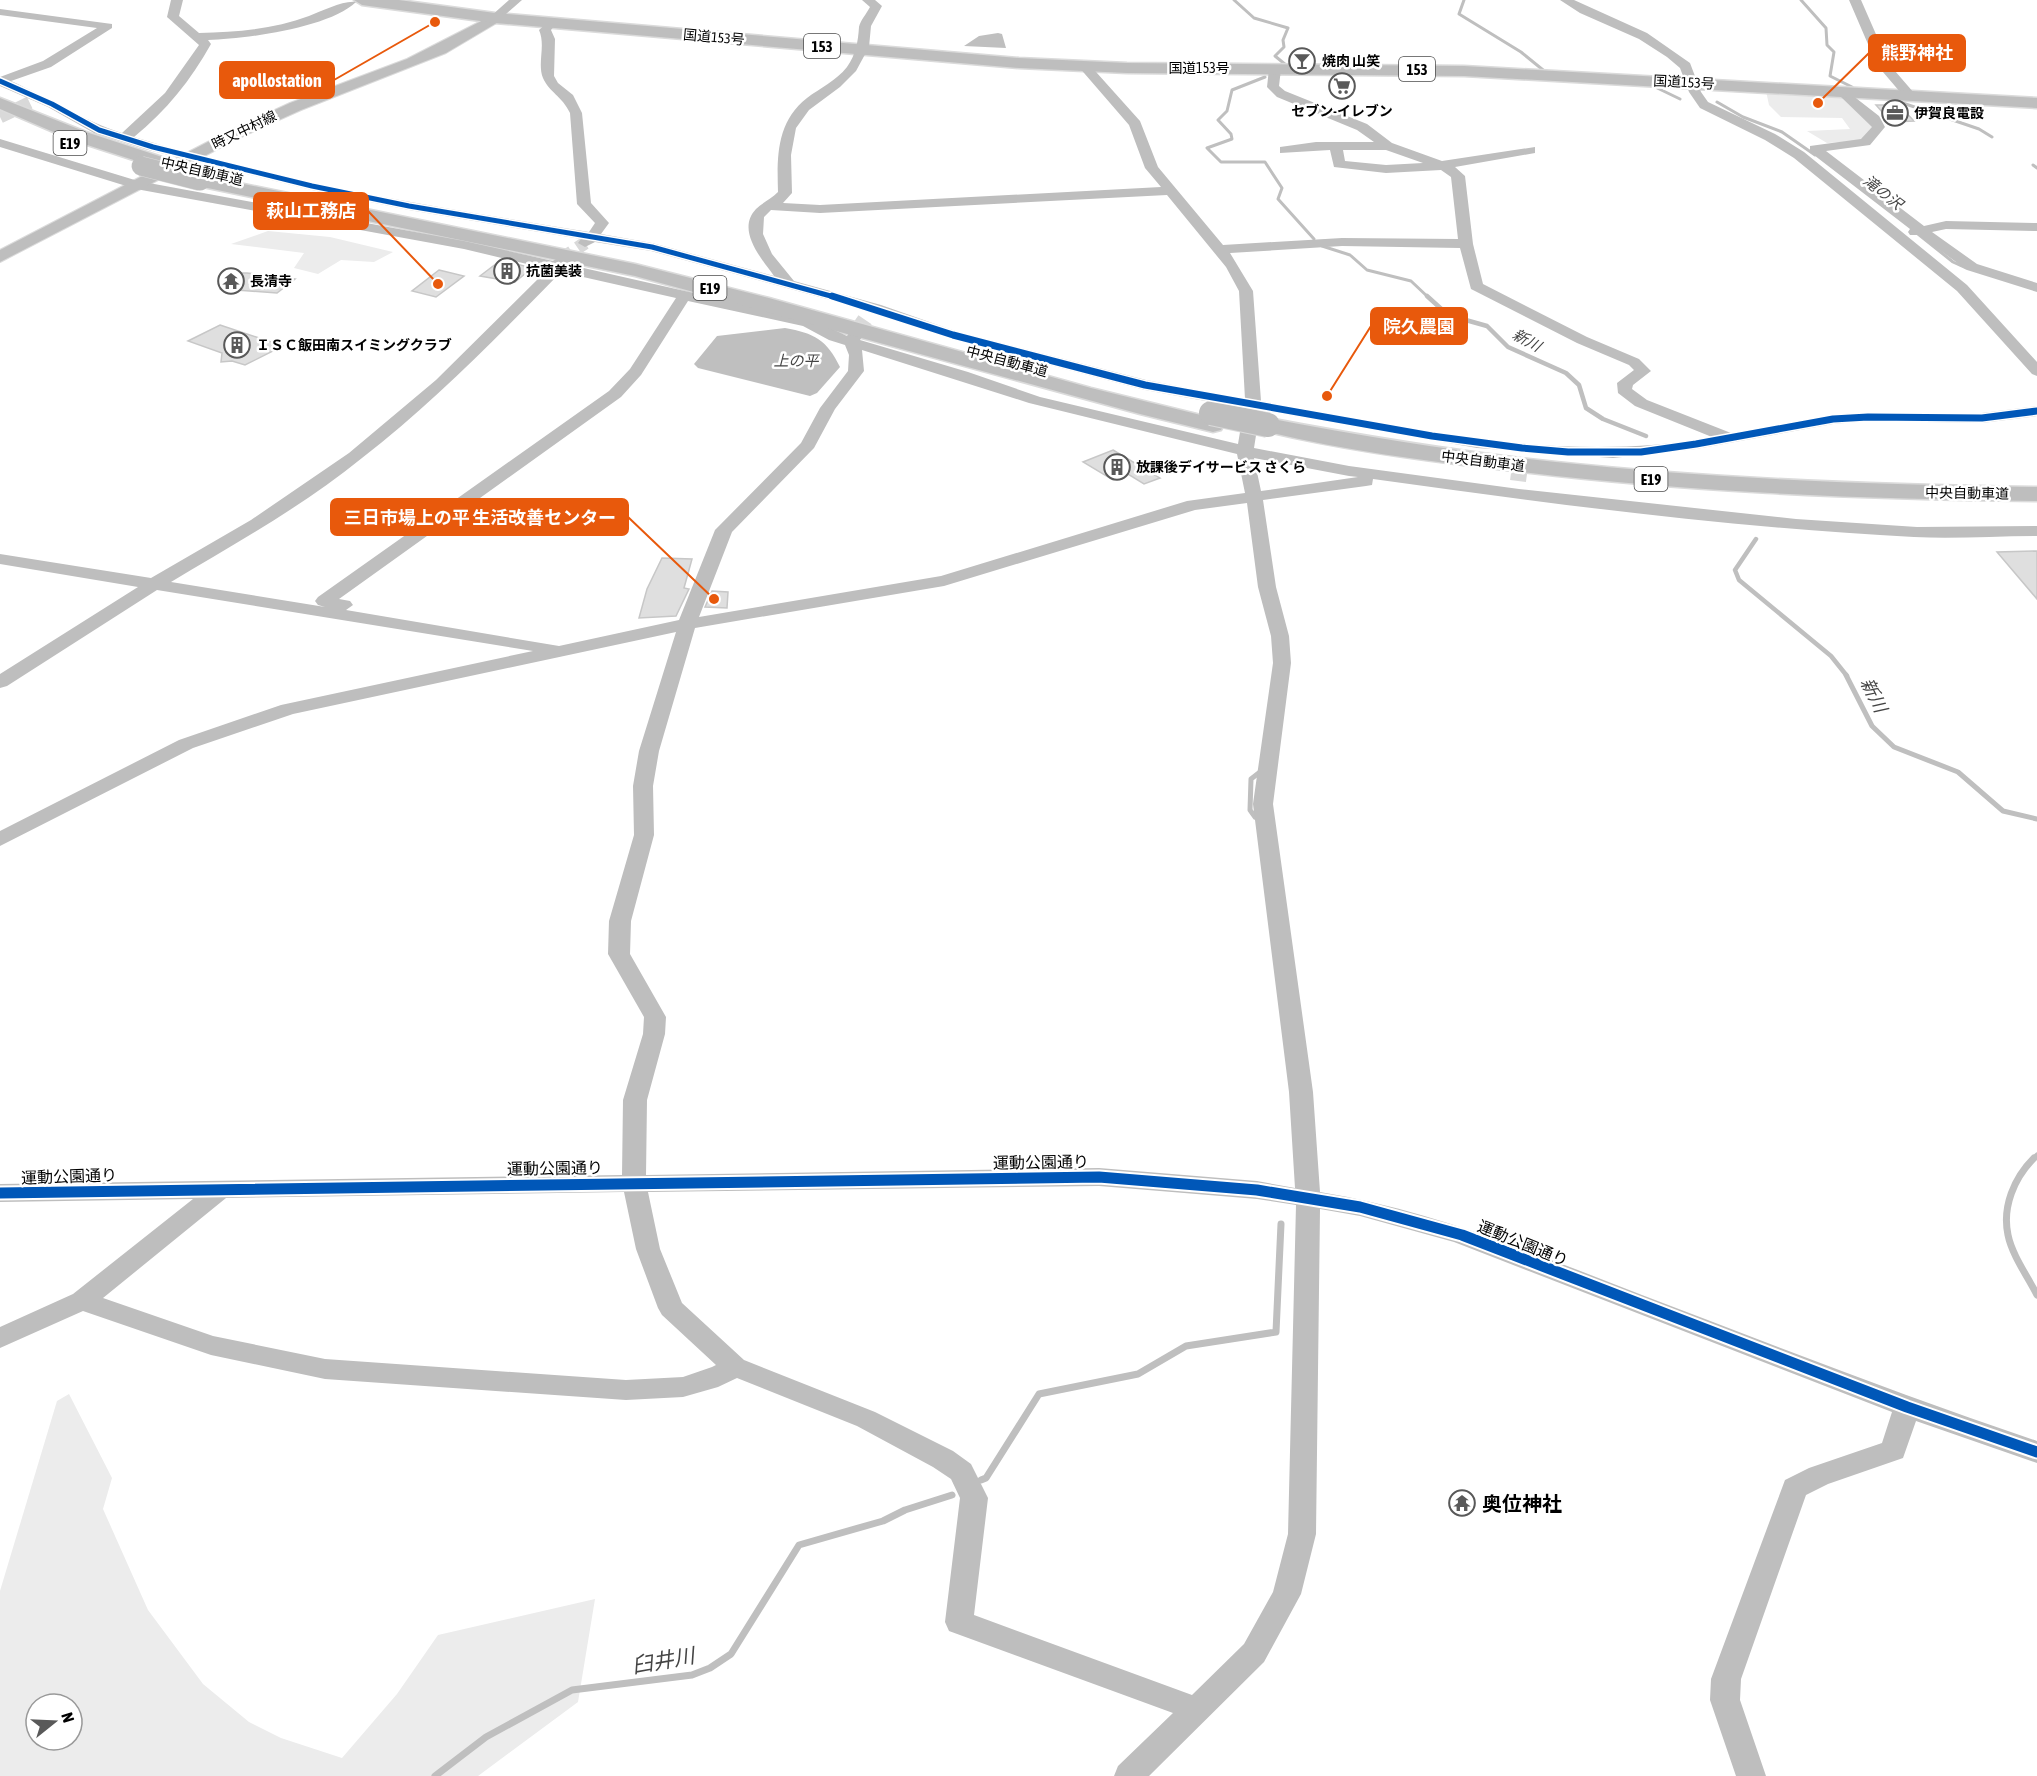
<svg xmlns="http://www.w3.org/2000/svg" width="2037" height="1776" font-family="'Asap Condensed','Noto Sans JP',sans-serif">
  <style>
    .green { fill: #ececec; fill-rule: evenodd }
    .water { fill: #bfbfbf }
    .lines { fill: none; stroke-linecap: round; stroke-linejoin: round }
    .stream-far3 { stroke: #bfbfbf; stroke-width: 3 }
    .stream-far2 { stroke: #bfbfbf; stroke-width: 4.5 }
    .stream-far1 { stroke: #bfbfbf; stroke-width: 5 }
    .stream { stroke: #bfbfbf; stroke-width: 7 }
    .building { fill: #dfdfdf; stroke: #c7c7c7; stroke-width: 1.5 }
    .minor-tunnel-far1 { stroke: #d9d9d9; stroke-width: 13; stroke-dasharray: 13 7; stroke-linecap: butt }
    .minor-tunnel { stroke: #d9d9d9; stroke-width: 16; stroke-dasharray: 16 8; stroke-linecap: butt }
    .major-casing { stroke: #dbdbdb; stroke-width: 2 }
    .highway-casing { stroke: #dbdbdb; stroke-width: 3 }
    .minor { fill: #bebebe; fill-rule: evenodd }
    .major { fill: #bebebe; fill-rule: evenodd }
    .highway { fill: #bebebe; fill-rule: evenodd }
    .highway-bridge-far1-casing { stroke: #dbdbdb; stroke-width: 20; stroke-linecap: butt }
    .highway-bridge-casing { stroke: #dbdbdb; stroke-width: 26; stroke-linecap: butt }
    .highway-bridge-far1 { stroke: #bebebe; stroke-width: 19 }
    .highway-bridge { stroke: #bebebe; stroke-width: 24 }
    .cycleway-far2-casing { stroke: #fff; stroke-width: 8 }
    .cycleway-far1-casing { stroke: #fff; stroke-width: 10 }
    .cycleway-casing { stroke: #fff; stroke-width: 15 }
    .cycleway-far2 { stroke: #0057b8; stroke-width: 5 }
    .cycleway-far1 { stroke: #0057b8; stroke-width: 7 }
    .cycleway { stroke: #0057b8; stroke-width: 11 }
    .labels { text-anchor: middle; dominant-baseline: central; stroke-width: 5; stroke-linejoin: round; paint-order: stroke }
    .far-street-label { font-size: 14px; fill: #000; stroke: #fff }
    .far-poi-label { font-size: 14px; font-weight: bold; fill: #000; stroke: #fff; text-anchor: start }
    .shield { fill: #fff; stroke: #4c4c4c; stroke-width: 1.5 }
    .shield-label { font-size: 15px; font-weight: bold; fill: #000 }
    .far-water-label { font-size: 15px; font-style: italic; fill: #444; stroke: #fff }
    .street-label { font-size: 16px; fill: #000; stroke: #fff }
    .water-label { font-size: 18px; font-style: italic; fill: #444; stroke: #fff }
    .near-poi-label { font-size: 20px; font-weight: bold; fill: #000; stroke: #fff; text-anchor: start }
    .near-water-label { font-size: 21px; font-style: italic; fill: #444; stroke: #fff }
    .leader { fill: none; stroke: #e8590c; stroke-width: 2 }
    .callout-dot { fill: #e8590c; stroke: #fff; stroke-width: 2 }
    .callout { fill: #e8590c; stroke: #e8590c; stroke-width: 2 }
    .callout-label { font-size: 18px; text-anchor: middle; font-weight: bold; fill: #fff }
  </style>
  <rect width="100%" height="100%" fill="#fff"/>
  <path class="green" d="M 1766,91 L 1840,95 L 1875,127 L 1862,141 L 1827,143 L 1807,131 L 1850,129 L 1842,118 L 1781,117 L 1769,105 Z
    M 268,231 L 330,237 L 393,252 L 374,262 L 341,260 L 318,274 L 294,268 L 304,253 L 231,244 Z
    M 69,1394 L 112,1478 L 103,1509 L 148,1610 L 203,1684 L 249,1722 L 281,1738 L 342,1758 L 397,1694 L 438,1635 L 595,1599 L 578,1702 L 478,1776 L 0,1776 L 0,1591 L 57,1401 ZM 36,1704 L 72,1704 L 72,1740 L 36,1740 Z"/>
  <path class="water" d="M 998,33 L 1002,34 L 1006,48 L 964,46 L 979,36 Z
    M 785,328 C 814,333 827,340 840,367 L 817,393 L 810,396 L 698,368 L 694,364 L 717,336 Z"/>
  <g class="lines">
    <path class="stream-far3" d="M 1234,0 L 1254,18 L 1288,28 L 1283,40 L 1284,47 L 1275,56 L 1286,65 L 1287,71 L 1279,75
      M 1464,0 L 1459,14 L 1521,52 L 1548,74
      M 1801,0 L 1826,28 L 1827,45 L 1834,52 L 1830,76 L 1852,87
      M 1265,77 L 1232,90 L 1227,111 L 1218,120 L 1231,134 L 1232,139 L 1207,148 L 1221,162 L 1265,162 L 1282,188 L 1278,199 L 1314,239
      M 1651,85 L 1680,99
      M 1891,99 L 1979,129 L 1992,137
      M 1717,102 L 1743,117 L 1782,132 L 1815,155
      M 2033,165 L 2037,168
      M 1918,234 L 1953,262 L 1966,268
      M 1322,246 L 1350,255 L 1367,270 L 1411,281 L 1429,298"/>
    <path class="stream-far2" d="M 1427,296 L 1448,315 L 1487,326 L 1508,347 L 1566,373 L 1579,385 L 1586,408 L 1603,419 L 1646,436
      M 1756,539 L 1735,570 L 1739,580 L 1831,656 L 1847,676"/>
    <path class="stream-far1" d="M 1846,675 L 1872,726 L 1894,747 L 1958,772 L 2003,811 L 2037,819
      M 1255,817 L 1250,810 L 1251,779 L 1260,772
      M 2032,1160 L 2037,1155"/>
    <path class="stream" d="M 2034,1158 C 2014,1178 2002,1207 2008,1235 C 2012,1255 2028,1277 2037,1295
      M 981,1480 L 986,1478 L 1039,1394 L 1138,1374 L 1186,1346 L 1276,1332 L 1281,1224
      M 435,1776 L 486,1737 L 572,1690 L 692,1675 L 710,1668 L 731,1654 L 799,1545 L 883,1521 L 905,1510 L 952,1495"/>
  </g>
  <path class="building" d="M 1876,105 L 1899,105 L 1914,121 L 1891,122 Z
    M 501,260 L 532,268 L 515,282 L 480,276 Z
    M 439,270 L 464,276 L 436,297 L 412,291 Z
    M 240,273 L 247,273 L 295,279 L 277,293 L 221,289 Z
    M 220,325 L 283,346 L 245,365 L 232,361 L 221,362 L 222,353 L 188,341 Z
    M 1113,450 L 1160,478 L 1144,484 L 1128,474 L 1113,480 L 1083,462 Z
    M 2037,551 L 2037,599 L 1997,552 Z
    M 662,558 L 692,559 L 684,588 L 689,589 L 676,616 L 639,618 L 647,589 Z
    M 712,591 L 728,592 L 727,608 L 705,607 Z"/>
  <g class="lines">
    <path class="minor-tunnel-far1" d="M 0,117 L 31,102
      M 561,259 L 585,243"/>
    <path class="minor-tunnel" d="M 856,333 L 869,314
      M 1518,481 L 1521,459"/>
    <g class="major-casing">
      <path id="major" d="M 495,14 L 500,15 L 500,21 L 446,53 L 301,110 L 239,138 L 0,262 L 0,250 L 227,132 L 290,103 L 407,59 Z"/>
    </g>
    <g class="highway-casing">
      <path id="highway" d="M 354,0 L 399,0 L 495,13 L 1019,58 L 1127,63 L 1464,66 L 2037,98 L 2037,108 L 1464,76 L 1127,73 L 1019,68 L 495,23 L 362,5 Z
        M 0,98 L 86,132 L 162,157 L 164,161 L 155,167 L 72,140 L 0,109 Z
        M 200,175 L 635,264 L 769,298 L 1091,388 L 1221,420 L 1224,425 L 1221,430 L 1213,432 L 1140,414 L 635,276 L 193,185 L 190,181 Z
        M 1268,418 C 1363,436 1459,452 1556,462 C 1716,479 1876,485 2037,487 L 2037,501 C 1856,499 1677,492 1497,469 C 1418,460 1337,449 1260,430 L 1257,425 L 1260,420 Z"/>
    </g>
    <path class="minor" d="M 171,0 L 183,0 L 179,16 L 199,33 C 237,32 274,29 309,16 C 322,11 344,0 356,2 C 329,28 245,39 208,40 L 211,44 C 191,80 166,111 134,137 C 282,183 436,207 589,232 L 595,223 L 577,204 L 570,113 C 562,96 549,92 543,78 C 537,63 546,46 539,30 L 548,22 L 554,26 L 551,30 L 555,39 L 554,76 L 558,83 L 573,95 L 582,113 L 591,203 L 609,223 L 601,234 L 652,243 L 774,276 C 761,258 736,230 756,209 C 762,203 771,199 778,192 C 777,158 776,122 807,98 C 820,88 836,81 847,67 C 856,54 858,42 859,27 C 860,21 867,13 870,7 L 862,0 L 875,0 L 882,6 L 871,26 L 869,47 L 856,71 L 840,87 L 809,110 L 796,128 L 791,155 L 792,193 L 783,203 L 820,205 L 1161,187 L 1145,168 L 1129,125 L 1078,66 L 1084,62 L 1088,63 L 1140,121 L 1158,167 L 1223,245 L 1342,238 L 1458,239 L 1451,177 L 1441,170 L 1386,173 L 1334,167 L 1330,150 L 1280,153 L 1280,147 L 1316,142 L 1374,142 L 1357,130 L 1277,97 L 1267,87 L 1269,69 L 1275,65 L 1281,69 L 1279,86 L 1285,91 L 1367,124 L 1392,143 L 1442,161 L 1535,147 L 1535,153 L 1455,167 L 1465,176 L 1473,244 L 1483,284 L 1587,337 L 1639,359 L 1651,371 L 1633,385 L 1632,389 L 1647,400 L 1731,433 L 1851,413 L 1982,413 L 2037,406 L 2037,416 L 1982,423 L 1868,421 L 1833,424 L 1696,449 L 1613,458 L 1477,448 L 1260,410 L 1254,448 L 1349,466 L 1519,489 L 1796,519 L 1917,527 L 2037,526 L 2037,536 C 1996,536 1955,539 1914,537 C 1733,528 1553,504 1373,479 L 1372,485 L 1366,486 L 1263,500 L 1276,587 L 1289,636 L 1291,663 L 1273,804 L 1313,1092 L 1320,1192 C 1432,1210 1536,1254 1642,1295 C 1773,1345 1904,1396 2037,1441 L 2037,1463 L 1916,1421 L 1903,1458 L 1828,1484 L 1806,1495 L 1741,1679 L 1740,1700 L 1766,1776 L 1736,1776 L 1710,1700 L 1711,1679 L 1785,1480 L 1809,1468 L 1882,1443 L 1892,1412 L 1454,1242 L 1360,1216 L 1320,1209 L 1316,1534 L 1301,1594 L 1264,1662 L 1149,1776 L 1114,1776 L 1118,1766 L 1173,1713 L 949,1631 L 945,1622 L 960,1498 L 951,1479 L 933,1467 L 857,1426 L 737,1378 L 718,1387 L 683,1397 L 626,1400 L 325,1379 L 211,1355 L 83,1311 L 0,1348 L 0,1327 L 73,1294 L 193,1199 L 0,1202 L 0,1184 L 622,1175 L 623,1100 L 643,1034 L 644,1017 L 608,954 L 609,921 L 634,835 L 633,786 L 639,751 L 676,632 L 293,714 L 193,748 L 0,846 L 0,831 L 179,740 L 281,705 L 533,651 L 157,590 L 7,686 L 0,688 L 0,674 L 138,587 L 0,564 L 0,554 L 151,578 L 251,520 L 349,453 L 436,380 L 548,269 L 464,249 L 136,189 L 0,147 L 0,139 L 138,181 L 464,241 L 553,261 L 561,256 L 568,260 L 566,264 L 813,320 L 847,336 L 850,332 L 860,332 L 863,335 L 860,340 L 968,372 L 1040,397 L 1238,444 L 1244,408 L 1145,390 L 948,338 L 871,311 L 651,251 L 595,242 L 585,247 L 578,243 L 581,239 L 409,210 L 312,190 L 148,150 L 94,133 L 48,107 L 0,86 L 0,77 L 43,61 L 97,28 L 0,15 L 0,9 L 112,24 L 112,28 L 51,67 L 11,81 C 47,97 86,122 122,133 L 165,93 L 199,45 L 167,17 ZM 1343,150 L 1386,150 L 1423,163 L 1386,165 L 1345,161 ZM 1167,195 L 1226,267 L 1239,291 L 1245,399 L 1146,380 L 958,332 L 881,305 L 794,281 L 772,254 L 763,234 L 764,217 L 771,210 L 820,213 ZM 1342,246 L 1460,248 L 1471,289 L 1577,343 L 1629,365 L 1634,370 L 1617,383 L 1618,393 L 1635,406 L 1712,437 C 1561,465 1409,428 1261,401 L 1253,291 L 1230,253 ZM 561,272 L 676,298 L 630,369 L 609,391 L 318,597 L 315,601 L 318,605 L 325,607 L 171,582 C 236,543 303,506 362,458 C 434,402 497,337 561,272 ZM 688,301 L 803,326 L 829,340 L 845,345 L 849,355 L 848,371 L 820,408 L 801,443 L 715,530 L 679,620 L 559,646 L 346,610 L 353,605 L 350,601 L 339,599 L 621,397 L 641,375 ZM 862,350 L 1029,403 L 1237,454 L 1245,493 L 1187,501 L 941,576 L 699,617 L 732,532 L 814,448 L 835,409 L 864,371 ZM 1254,458 L 1349,476 L 1358,477 L 1261,491 ZM 1247,503 L 1258,587 L 1271,636 L 1273,663 L 1253,804 L 1289,1092 L 1295,1188 L 1257,1181 L 1099,1168 L 646,1175 L 647,1100 L 665,1034 L 666,1017 L 630,954 L 631,921 L 654,835 L 653,786 L 659,751 L 695,628 L 944,586 L 1195,510 ZM 1099,1186 L 1257,1199 L 1296,1205 L 1288,1534 L 1273,1592 L 1244,1644 L 1192,1695 L 974,1615 L 988,1498 L 971,1464 L 953,1451 L 875,1412 L 744,1360 L 682,1303 L 660,1249 L 648,1192 ZM 624,1192 L 636,1249 L 658,1308 L 662,1315 L 716,1365 L 712,1367 L 683,1377 L 626,1380 L 325,1359 L 213,1336 L 103,1298 L 226,1198 Z
      M 509,0 L 522,0 L 499,20 L 491,20 L 491,16 Z
      M 1560,0 L 1574,0 L 1647,33 L 1690,63 L 1701,92 L 1708,102 L 1775,134 L 1804,152 L 1967,285 L 2037,362 L 2037,376 L 2032,374 L 1957,291 L 1794,158 L 1765,140 L 1700,108 L 1689,92 L 1680,68 L 1667,57 L 1639,39 L 1580,13 Z
      M 1849,0 L 1861,0 L 1889,64 L 1914,93 L 1914,99 L 1906,99 L 1877,65 Z
      M 1843,88 L 1879,116 L 1885,127 L 1870,145 L 1826,151 L 1924,226 L 1946,221 L 2037,223 L 2037,231 L 1946,229 L 1932,232 L 1977,264 L 2037,283 L 2037,292 L 1967,270 L 1919,235 L 1910,235 L 1908,232 L 1910,229 L 1810,152 L 1810,146 L 1861,139 L 1872,127 L 1839,95 L 1837,92 Z"/>
    <use href="#major" class="major"/>
    <use href="#highway" class="highway"/>
    <g class="highway-bridge-far1-casing">
      <path id="highway-bridge-far1" d="M 141,166 L 200,181"/>
    </g>
    <g class="highway-bridge-casing">
      <path id="highway-bridge" d="M 1211,413 L 1268,425"/>
    </g>
    <use href="#highway-bridge-far1" class="highway-bridge-far1"/>
    <use href="#highway-bridge" class="highway-bridge"/>
    <g class="cycleway-far2-casing">
      <path id="cycleway-far2" d="M 0,81 L 52,104 L 99,130 L 153,147 L 312,186 L 409,206 L 652,247 L 838,298"/>
    </g>
    <g class="cycleway-far1-casing">
      <path id="cycleway-far1" d="M 832,296 L 953,335 L 1145,385 L 1432,436 L 1522,448 L 1568,452 L 1641,452 L 1696,444 L 1833,419 L 1868,417 L 1982,418 L 2037,411"/>
    </g>
    <g class="cycleway-casing">
      <path id="cycleway" d="M 0,1193 L 1099,1177 L 1257,1190 L 1360,1207 L 1462,1235 L 1907,1407 L 2037,1452"/>
    </g>
    <use href="#cycleway-far2" class="cycleway-far2"/>
    <use href="#cycleway-far1" class="cycleway-far1"/>
    <use href="#cycleway" class="cycleway"/>
  </g>
  <defs>
    <g id="bar-ring" transform="scale(1.35)"><circle r="9.5" fill="#fff" stroke="#595959" stroke-width="1.5"/><path d="M-6-5H6L.8 .8V4.5H3.5V6h-7V4.5H-.8V.8Z" fill="#595959"/></g>
    <g id="supermarket-ring" transform="scale(1.35)"><circle r="9.5" fill="#fff" stroke="#595959" stroke-width="1.5"/><path d="M-6-5.5h2.5l.6 2H6L4.5 2H-2.5L-4.4-4H-6ZM-1.5 3.2a1.3 1.3 0 1 0 .1 0ZM3 3.2a1.3 1.3 0 1 0 .1 0Z" fill="#595959"/></g>
    <g id="office-ring" transform="scale(1.35)"><circle r="9.5" fill="#fff" stroke="#595959" stroke-width="1.5"/><path d="M-6-3h4V-5.5h4V-3h4V5H-6ZM-1-4.5V-3h2v-1.5ZM-6 0V1H6V0Z" fill="#595959"/></g>
    <g id="building-ring" transform="scale(1.35)"><circle r="9.5" fill="#fff" stroke="#595959" stroke-width="1.5"/><path d="M-4-6H4V6H1V3H-1V6H-4ZM-2.5-4.3h1.7v1.8h-1.7ZM.8-4.3h1.7v1.8H.8ZM-2.5-1h1.7V.8h-1.7ZM.8-1h1.7V.8H.8Z" fill="#595959"/></g>
    <g id="temple-ring" transform="scale(1.35)"><circle r="9.5" fill="#fff" stroke="#595959" stroke-width="1.5"/><path d="M0-6L5-2H3V0L6.5 2.5H4V6H1.5V3h-3V6H-4V2.5H-6.5L-3 0V-2H-5Z" fill="#595959"/></g>
  </defs>
  <g fill-rule="evenodd">
    <use href="#bar-ring" x="1302" y="61"/>
    <use href="#supermarket-ring" x="1342" y="86"/>
    <use href="#office-ring" x="1895" y="113"/>
    <use href="#building-ring" x="507" y="271"/>
    <use href="#temple-ring" x="231" y="281"/>
    <use href="#building-ring" x="237" y="345"/>
    <use href="#building-ring" x="1117" y="467"/>
    <use href="#temple-ring" x="1462" y="1503"/>
  </g>
  <g class="labels">
    <g class="far-street-label">
      <text transform="translate(714 37) rotate(5)">国道153号</text>
      <text x="1199" y="68">国道153号</text>
      <text transform="translate(1684 82) rotate(3)">国道153号</text>
      <text transform="translate(244 130) rotate(-26)">時又中村線</text>
      <text transform="translate(202 171) rotate(13)">中央自動車道</text>
      <text transform="translate(1007 361) rotate(15)">中央自動車道</text>
      <text transform="translate(1483 461) rotate(7)">中央自動車道</text>
      <text transform="translate(1967 493) rotate(1)">中央自動車道</text>
    </g>
    <g class="far-poi-label">
      <text x="1322" y="61">焼肉 山笑</text>
      <text x="1342" y="111" text-anchor="middle">セブン-イレブン</text>
      <text x="1914" y="113">伊賀良電設</text>
      <text x="526" y="271">抗菌美装</text>
      <text x="250" y="281">長清寺</text>
      <text x="256" y="345">ＩＳＣ飯田南スイミングクラブ</text>
      <text x="1136" y="467">放課後デイサービス さくら</text>
    </g>
    <g class="shield">
      <rect x="804" y="34" width="36" height="24" rx="4.5"/>
      <rect x="1399" y="57" width="36" height="24" rx="4.5"/>
      <rect x="53.5" y="131" width="33" height="24" rx="4.5"/>
      <rect x="693.5" y="276" width="33" height="24" rx="4.5"/>
      <rect x="1634.5" y="467" width="33" height="24" rx="4.5"/>
    </g>
    <g class="shield-label">
      <text x="822" y="46">153</text>
      <text x="1417" y="69">153</text>
      <text x="70" y="143">E19</text>
      <text x="710" y="288">E19</text>
      <text x="1651" y="479">E19</text>
    </g>
    <g class="far-water-label">
      <text transform="translate(1883 192) rotate(38)">滝の沢</text>
      <text transform="translate(1527 340) rotate(29)">新川</text>
      <text x="796" y="360">上の平</text>
    </g>
    <g class="street-label">
      <text transform="translate(1041 1162) rotate(-1)">運動公園通り</text>
      <text transform="translate(555 1168) rotate(-1)">運動公園通り</text>
      <text transform="translate(69 1176) rotate(-2)">運動公園通り</text>
      <text transform="translate(1523 1243) rotate(22)">運動公園通り</text>
    </g>
    <g class="water-label">
      <text transform="translate(1874 695) rotate(64)">新川</text>
    </g>
    <g class="near-poi-label">
      <text x="1482" y="1503">奥位神社</text>
    </g>
    <g class="near-water-label">
      <text transform="translate(663 1660) rotate(-10)">臼井川</text>
    </g>
  </g>
  <path class="leader" d="M1818 103L1869 53M435 22L334 80M438 284L368 211M1327 396L1371 326M714 599L628 517"/>
  <g class="callout-dot">
    <circle cx="1818" cy="103" r="6"/>
    <circle cx="435" cy="22" r="6"/>
    <circle cx="438" cy="284" r="6"/>
    <circle cx="1327" cy="396" r="6"/>
    <circle cx="714" cy="599" r="6"/>
  </g>
  <g class="callout">
    <rect x="1869" y="35" width="96" height="36" rx="6"/>
    <rect x="220" y="62" width="114" height="36" rx="6"/>
    <rect x="254" y="193" width="114" height="36" rx="6"/>
    <rect x="1371" y="308" width="96" height="36" rx="6"/>
    <rect x="331" y="499" width="297" height="36" rx="6"/>
  </g>
  <g class="callout-label">
    <text x="1917" y="59">熊野神社</text>
    <text x="277" y="87">apollostation</text>
    <text x="311" y="217">萩山工務店</text>
    <text x="1419" y="333">院久農園</text>
    <text x="480" y="524">三日市場上の平 生活改善センター</text>
  </g>
  <g transform="translate(54 1722) rotate(72)"><circle r="28" fill="#ffffff" stroke="#999999" stroke-width="1.5"/>
  <path d="M0-4.5L10 22L0 15L-10 22Z" fill="#595959"/>
  <text y="-9" font-size="16" font-weight="bold" text-anchor="middle" fill="#000000">N</text>
  </g>
</svg>
